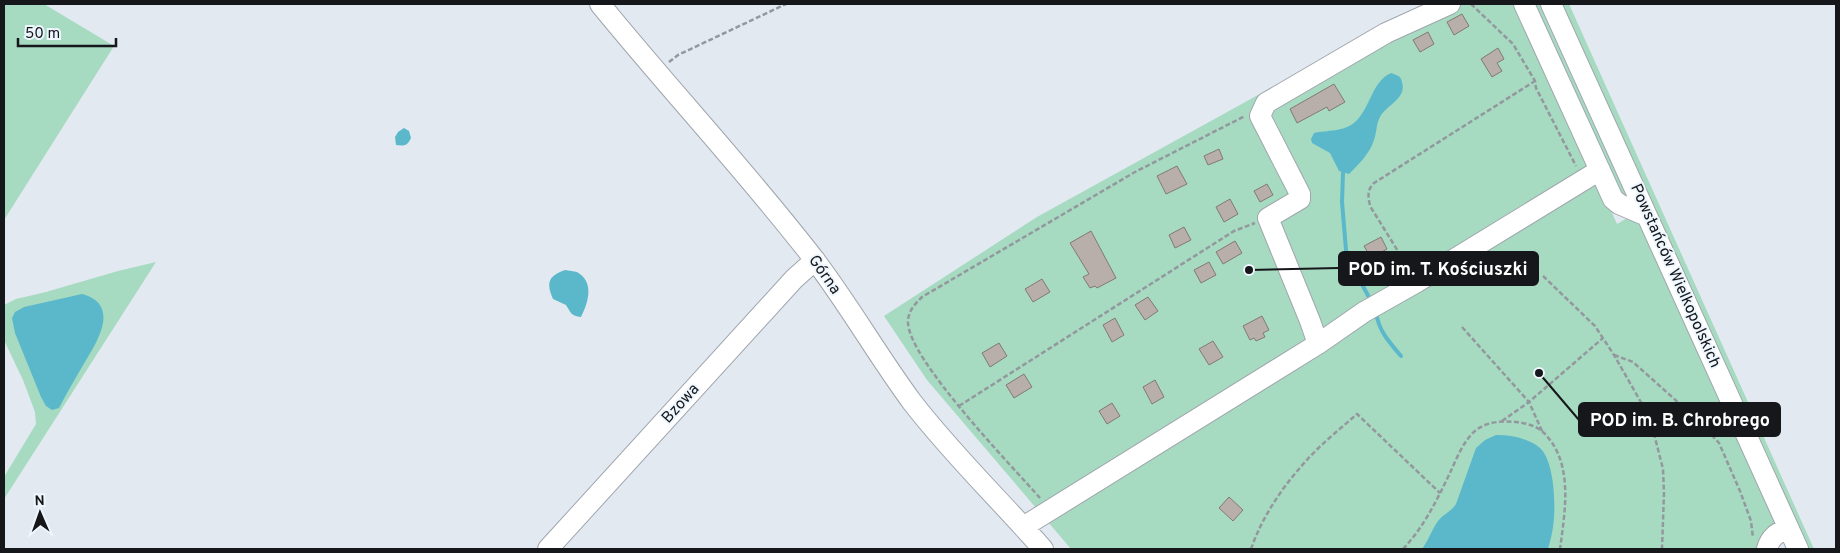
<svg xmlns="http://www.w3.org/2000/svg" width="1840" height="553" font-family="Overpass,sans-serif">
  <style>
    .green { fill: #a6dac1 }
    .water { fill: #5bb8cb }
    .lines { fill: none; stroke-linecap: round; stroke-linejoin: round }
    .stream { stroke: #5bb8cb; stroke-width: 4 }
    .building { fill: #b8aeaa; stroke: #827976 }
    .minor-casing { stroke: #a0a6ad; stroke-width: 22 }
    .path { stroke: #93989e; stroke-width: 2.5; stroke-dasharray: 5 2.5; stroke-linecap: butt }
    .minor { stroke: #fff; stroke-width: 20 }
    .labels { text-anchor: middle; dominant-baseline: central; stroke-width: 4; stroke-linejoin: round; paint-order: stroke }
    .street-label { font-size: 16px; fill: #15171a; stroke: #eff7fe }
    .leader { fill: none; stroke: #15171a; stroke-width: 2 }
    .callout-dot { fill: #15171a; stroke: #eff7fe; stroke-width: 2 }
    .callout { fill: #15171a; stroke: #15171a; stroke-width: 2 }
    .callout-label { font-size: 18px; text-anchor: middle; font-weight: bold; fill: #fff }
  </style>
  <rect width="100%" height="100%" fill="#e2e9f1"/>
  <path class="green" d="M 4,4 L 44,4 L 114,46 L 4,220 Z
    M 1430,4 L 1516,4 L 1617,224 L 1629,217 L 1637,222 L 1643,230 L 1778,523 L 1762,549 L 1071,549 L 927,380 L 884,316 L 1037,217 L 1390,22 Z
    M 1530,4 L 1541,4 L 1632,202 L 1623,200 Z
    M 1559,4 L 1569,4 L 1814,549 L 1806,549 Z
    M 156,262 L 4,499 L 4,477 L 36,424 L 35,412 L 23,380 L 4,340 L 4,305 L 16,299 L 46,292 L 118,271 Z"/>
  <path class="water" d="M 1391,73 C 1397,75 1401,76 1402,82 C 1407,99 1386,105 1380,117 C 1376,124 1377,132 1374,140 C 1370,153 1359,164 1349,174 L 1339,171 L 1330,153 L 1312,143 L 1311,139 L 1314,133 C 1327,130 1344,132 1355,122 C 1370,109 1372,81 1391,73 Z
    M 404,128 L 409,131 L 411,138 C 407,146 405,146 396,145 L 395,137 L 398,132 Z
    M 565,270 C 569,271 574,271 577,272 C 595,282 588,303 581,317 C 571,316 571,313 566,305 L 553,299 C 546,283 548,276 565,270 Z
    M 82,294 C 123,305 95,345 82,367 C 74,381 66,394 59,408 L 52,410 L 46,406 L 41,397 L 15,333 L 12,318 L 15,312 L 24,307 Z
    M 1496,435 C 1510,435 1529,438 1540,448 C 1555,462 1556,508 1553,527 C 1552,534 1550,542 1548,549 L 1422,549 C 1428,541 1431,532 1436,524 C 1441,515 1451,512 1456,504 L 1476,448 L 1485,440 Z"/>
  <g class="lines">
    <path class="stream" d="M 1343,173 L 1342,202 L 1346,250 L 1350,262 L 1371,301
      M 1376,313 C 1379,331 1389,342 1401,356"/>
  </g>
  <path class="building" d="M 1462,14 L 1469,26 L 1454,35 L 1447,22 Z
    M 1428,32 L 1434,44 L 1420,52 L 1413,40 Z
    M 1498,48 L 1504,59 L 1497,63 L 1502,71 L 1492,77 L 1481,59 Z
    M 1334,84 L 1345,102 L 1329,111 L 1327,107 L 1297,123 L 1290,109 Z
    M 1219,149 L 1223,159 L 1208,165 L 1204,156 Z
    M 1177,166 L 1187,184 L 1166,194 L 1157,176 Z
    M 1267,184 L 1273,195 L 1260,202 L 1254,191 Z
    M 1230,199 L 1238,214 L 1224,222 L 1216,207 Z
    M 1184,227 L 1191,240 L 1175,248 L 1169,235 Z
    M 1091,231 L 1116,278 L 1097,288 L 1095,286 L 1090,288 L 1083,277 L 1089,274 L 1070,243 Z
    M 1381,237 L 1387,249 L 1371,258 L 1364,246 Z
    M 1235,241 L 1242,253 L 1223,264 L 1216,252 Z
    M 1209,262 L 1216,275 L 1201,283 L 1194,270 Z
    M 1042,279 L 1050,292 L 1033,302 L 1025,289 Z
    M 1148,297 L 1158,311 L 1145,320 L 1135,305 Z
    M 1262,316 L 1269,330 L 1263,333 L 1265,337 L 1256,341 L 1254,338 L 1250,340 L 1243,326 Z
    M 1115,318 L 1124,335 L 1112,342 L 1103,325 Z
    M 1213,341 L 1223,357 L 1209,365 L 1199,349 Z
    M 999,343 L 1007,356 L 990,367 L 982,353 Z
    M 1024,374 L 1032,387 L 1014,398 L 1006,385 Z
    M 1155,380 L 1164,397 L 1152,404 L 1143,387 Z
    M 1112,403 L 1120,416 L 1107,424 L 1099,411 Z
    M 1229,497 L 1243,510 L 1233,521 L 1219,508 Z"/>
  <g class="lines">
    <g class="minor-casing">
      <path id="minor" d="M 600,4 C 670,90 746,171 814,259 C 849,305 878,356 912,402 C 952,454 1000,500 1043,549
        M 1524,4 L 1613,199 L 1619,204 L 1647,216
        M 1551,4 L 1798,549
        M 1318,344 L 1310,321 L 1268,218 L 1300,199 L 1300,194 L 1260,116 L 1266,103 L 1386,33 L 1450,4
        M 1023,527 L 1318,344 L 1364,312 L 1417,282 L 1600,170
        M 548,549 L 794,279 L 815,260
        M 1767,549 C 1770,537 1777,533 1788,528"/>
    </g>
    <path class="path" d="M 1471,4 L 1513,44 L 1535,81 L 1536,88 L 1576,166
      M 669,62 L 678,55 L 786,4
      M 1409,269 L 1370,206 C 1368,196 1367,190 1374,183 L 1535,81
      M 1543,276 L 1595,326 L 1614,355 L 1650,418 L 1663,469 L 1664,493 L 1662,549
      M 1462,327 L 1529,402 L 1542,431
      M 1614,355 L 1633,362 L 1699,421 L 1719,443 L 1740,491 L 1751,521 L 1753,538
      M 959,406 L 1234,231 L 1255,223
      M 1502,421 L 1529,402 L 1603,338
      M 1040,498 C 1012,466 908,359 908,322 C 908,311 915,304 922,297 L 1135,172 L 1245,116
      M 1251,549 C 1262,517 1283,486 1306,461 C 1321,444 1340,429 1357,414 L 1440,493
      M 1403,549 C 1423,528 1436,502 1449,475 C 1456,460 1463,441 1476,430 C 1488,421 1503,421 1516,422 C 1526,423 1537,426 1544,433 C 1574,463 1565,511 1560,549"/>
    <use href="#minor" class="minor"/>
  </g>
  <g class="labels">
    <g class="street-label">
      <text transform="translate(824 275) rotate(55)">Górna</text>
      <text transform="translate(1675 276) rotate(66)">Powstańców Wielkopolskich</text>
      <text transform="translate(681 404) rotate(-48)">Bzowa</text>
    </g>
  </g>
  <path class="leader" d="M1249 270L1339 268M1539 373L1579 420"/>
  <g class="callout-dot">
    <circle cx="1249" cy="270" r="5"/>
    <circle cx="1539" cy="373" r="5"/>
  </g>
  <g class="callout">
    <rect x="1339" y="252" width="199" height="33" rx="5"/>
    <rect x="1579" y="403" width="201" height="33" rx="5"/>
  </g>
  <g class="callout-label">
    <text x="1438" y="275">POD im. T. Kościuszki</text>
    <text x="1680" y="426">POD im. B. Chrobrego</text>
  </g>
  <rect width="1840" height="553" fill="none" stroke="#15171a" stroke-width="10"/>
  <g transform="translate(40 513) rotate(358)" stroke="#eff7fe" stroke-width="4" paint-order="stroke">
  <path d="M0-4L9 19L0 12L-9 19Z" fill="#15171a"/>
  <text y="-8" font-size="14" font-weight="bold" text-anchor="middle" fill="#15171a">N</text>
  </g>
  <path d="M18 38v8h98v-8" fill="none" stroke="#15171a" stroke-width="2.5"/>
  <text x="25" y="38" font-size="15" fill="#15171a" stroke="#eff7fe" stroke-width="4" paint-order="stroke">50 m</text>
</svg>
